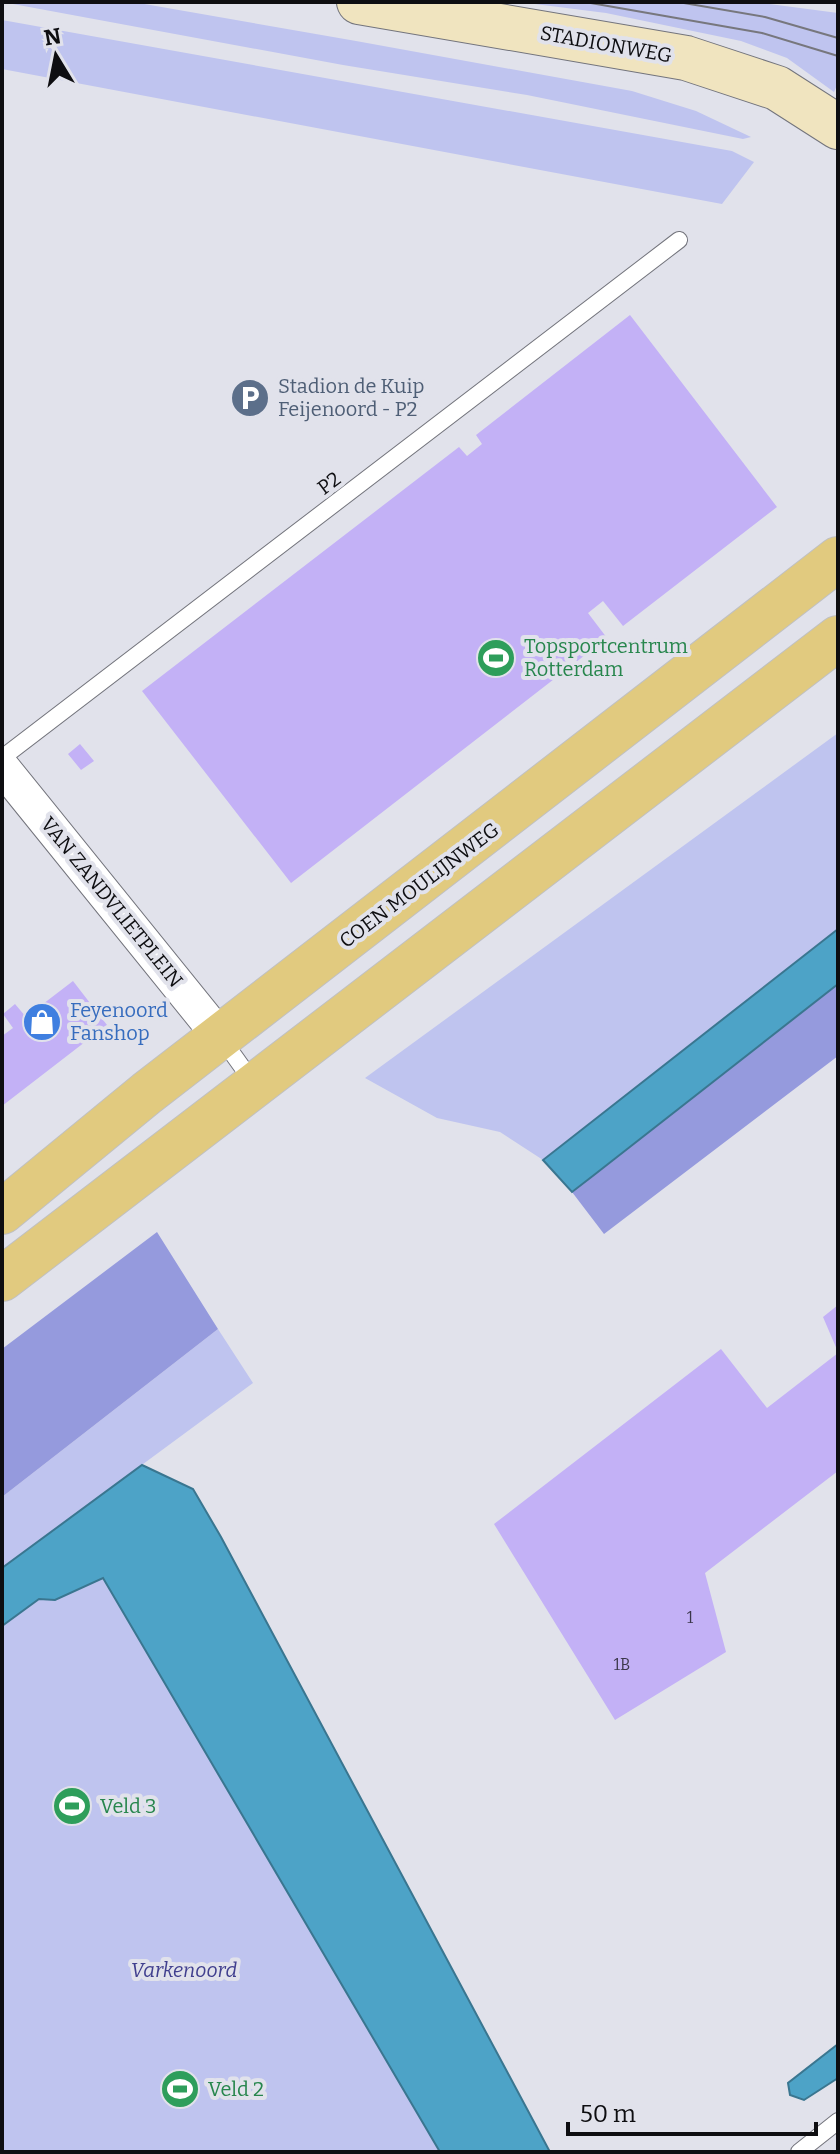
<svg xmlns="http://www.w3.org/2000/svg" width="840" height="2154" font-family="Bitter,serif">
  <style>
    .green { fill: #bfc4ef }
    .forest { fill: #959add }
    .water { fill: #4da3c7; stroke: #3a7690; stroke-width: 2 }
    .building { fill: #c3b1f6 }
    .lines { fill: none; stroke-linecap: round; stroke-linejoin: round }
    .lane-casing { stroke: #73747c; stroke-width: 18 }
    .street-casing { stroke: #73747c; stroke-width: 36 }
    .secondary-casing { stroke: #73747c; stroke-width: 46 }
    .primary-casing { stroke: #c0c0c1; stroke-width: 46 }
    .lane { stroke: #fff; stroke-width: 16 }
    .street { stroke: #fff; stroke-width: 34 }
    .secondary { stroke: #f0e4bf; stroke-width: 44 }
    .primary { stroke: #e1ca7f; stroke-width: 44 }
    .tram { stroke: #77777d; stroke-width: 2 }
    .labels { text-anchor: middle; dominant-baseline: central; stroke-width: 8; stroke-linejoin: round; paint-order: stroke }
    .number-label { font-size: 16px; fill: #3b374a }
    .street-label { font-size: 20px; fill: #0e0e11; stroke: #e1e2eb }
    .service-label { font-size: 20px; fill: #4e5e75; stroke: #e1e2eb; text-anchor: start }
    .leisure-label { font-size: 20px; fill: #27864d; stroke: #e1e2eb; text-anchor: start }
    .shop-label { font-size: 20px; fill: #366cbe; stroke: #e1e2eb; text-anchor: start }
    .park-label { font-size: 20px; font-style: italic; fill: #403f8e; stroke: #e1e2eb }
  </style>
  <rect width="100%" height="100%" fill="#e1e2eb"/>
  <path class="green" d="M 2,2 L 133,2 L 356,41 L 632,91 L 696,111 L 751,137 L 743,139 L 527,95 L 343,65 Z
    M 519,2 L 755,2 L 838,13 L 838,83 L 834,92 L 787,58 L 741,41 L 606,13 Z
    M 2,20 L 732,151 L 754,162 L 722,204 L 2,69 Z
    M 838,733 L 838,929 L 543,1160 L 500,1132 L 437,1118 L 365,1078 Z
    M 218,1329 L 253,1383 L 2,1568 L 2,1497 Z
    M 126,1513 L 501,2152 L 2,2152 L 2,1626 L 39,1598 Z"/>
  <path class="forest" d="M 838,984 L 838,1056 L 604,1234 L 572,1192 Z
    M 157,1232 L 218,1329 L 2,1497 L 2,1349 Z"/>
  <path class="water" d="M 838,929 L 838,984 L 594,1175 L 572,1192 L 543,1160 Z
    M 142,1465 L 193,1489 L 221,1537 L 550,2152 L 440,2152 L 103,1578 L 55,1600 L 39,1599 L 2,1626 L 2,1568 Z
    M 838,2044 L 838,2078 L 804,2100 L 790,2095 L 788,2083 Z"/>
  <path class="building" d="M 630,315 L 777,507 L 623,626 L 603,601 L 588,613 L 607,638 L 291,883 L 142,691 L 459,447 L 467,456 L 482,444 L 476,435 Z
    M 80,744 L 94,761 L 81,770 L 68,754 Z
    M 73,981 L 107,1025 L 2,1106 L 2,1036 L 13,1028 L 3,1014 L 15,1004 L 26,1017 Z
    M 838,1305 L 838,1352 L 823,1317 Z
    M 721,1349 L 767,1408 L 838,1353 L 838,1471 L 705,1573 L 726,1652 L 615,1720 L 494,1524 Z"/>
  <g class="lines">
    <g class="lane-casing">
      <path id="lane" d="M 2,758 L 679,240
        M 222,1039 L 255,1085
        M 799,2152 L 838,2121"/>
    </g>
    <g class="street-casing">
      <path id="street" d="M 2,767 L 221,1038"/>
    </g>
    <g class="secondary-casing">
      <path id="secondary" d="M 359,2 L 686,58 L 777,88 L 838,127"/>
    </g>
    <g class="primary-casing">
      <path id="primary" d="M 2,1212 L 147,1093 L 838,559
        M 2,1279 L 838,638"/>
    </g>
    <use href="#lane" class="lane"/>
    <use href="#street" class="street"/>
    <use href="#secondary" class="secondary"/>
    <use href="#primary" class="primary"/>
    <path class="tram" d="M 585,2 L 762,33 L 838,56
      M 678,2 L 765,17 L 838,38"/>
  </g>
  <defs>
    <g id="parking-disc" transform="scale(2)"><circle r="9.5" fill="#5c6f8a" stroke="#e1e2eb"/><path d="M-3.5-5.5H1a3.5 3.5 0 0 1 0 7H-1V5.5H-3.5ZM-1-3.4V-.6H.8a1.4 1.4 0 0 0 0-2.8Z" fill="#fff"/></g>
    <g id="stadium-disc" transform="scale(2)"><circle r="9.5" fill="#2e9e5b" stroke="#e1e2eb"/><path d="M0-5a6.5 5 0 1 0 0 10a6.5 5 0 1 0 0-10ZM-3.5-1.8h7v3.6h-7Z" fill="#fff"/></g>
    <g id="shop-disc" transform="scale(2)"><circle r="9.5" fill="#3f7fe0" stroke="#e1e2eb"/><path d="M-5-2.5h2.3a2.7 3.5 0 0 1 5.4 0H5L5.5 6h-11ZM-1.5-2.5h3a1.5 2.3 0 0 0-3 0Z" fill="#fff"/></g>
  </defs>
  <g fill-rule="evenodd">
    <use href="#parking-disc" x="250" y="398"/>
    <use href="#stadium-disc" x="496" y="658"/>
    <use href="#shop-disc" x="42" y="1022"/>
    <use href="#stadium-disc" x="72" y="1806"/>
    <use href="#stadium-disc" x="180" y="2089"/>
  </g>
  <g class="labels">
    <g class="number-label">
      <text x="690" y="1617">1</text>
      <text x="622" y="1664">1B</text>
    </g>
    <g class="street-label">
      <text transform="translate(606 44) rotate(10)">STADIONWEG</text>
      <text transform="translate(329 483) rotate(-37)">P2</text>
      <text transform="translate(419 885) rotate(-37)">COEN MOULIJNWEG</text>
      <text transform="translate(112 902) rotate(51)">VAN ZANDVLIETPLEIN</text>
    </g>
    <g class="service-label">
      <text x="278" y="386">Stadion de Kuip<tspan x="278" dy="23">Feijenoord - P2</tspan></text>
    </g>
    <g class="leisure-label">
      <text x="524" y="646">Topsportcentrum<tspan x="524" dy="23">Rotterdam</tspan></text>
      <text x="100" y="1806">Veld 3</text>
      <text x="208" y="2089">Veld 2</text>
    </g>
    <g class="shop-label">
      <text x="70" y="1010">Feyenoord<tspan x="70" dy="23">Fanshop</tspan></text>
    </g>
    <g class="park-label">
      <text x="184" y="1970">Varkenoord</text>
    </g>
  </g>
  <rect width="840" height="2154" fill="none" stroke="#0e0e11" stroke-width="8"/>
  <g transform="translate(56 56) rotate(350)" stroke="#e1e2eb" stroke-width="6" paint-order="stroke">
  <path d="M0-6L14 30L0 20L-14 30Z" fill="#0e0e11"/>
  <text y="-12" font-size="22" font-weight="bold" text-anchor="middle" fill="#0e0e11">N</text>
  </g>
  <path d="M568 2122v12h248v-12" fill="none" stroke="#0e0e11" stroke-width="4"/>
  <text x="580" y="2122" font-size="24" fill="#0e0e11" stroke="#e1e2eb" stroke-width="6" paint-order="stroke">50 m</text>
</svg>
